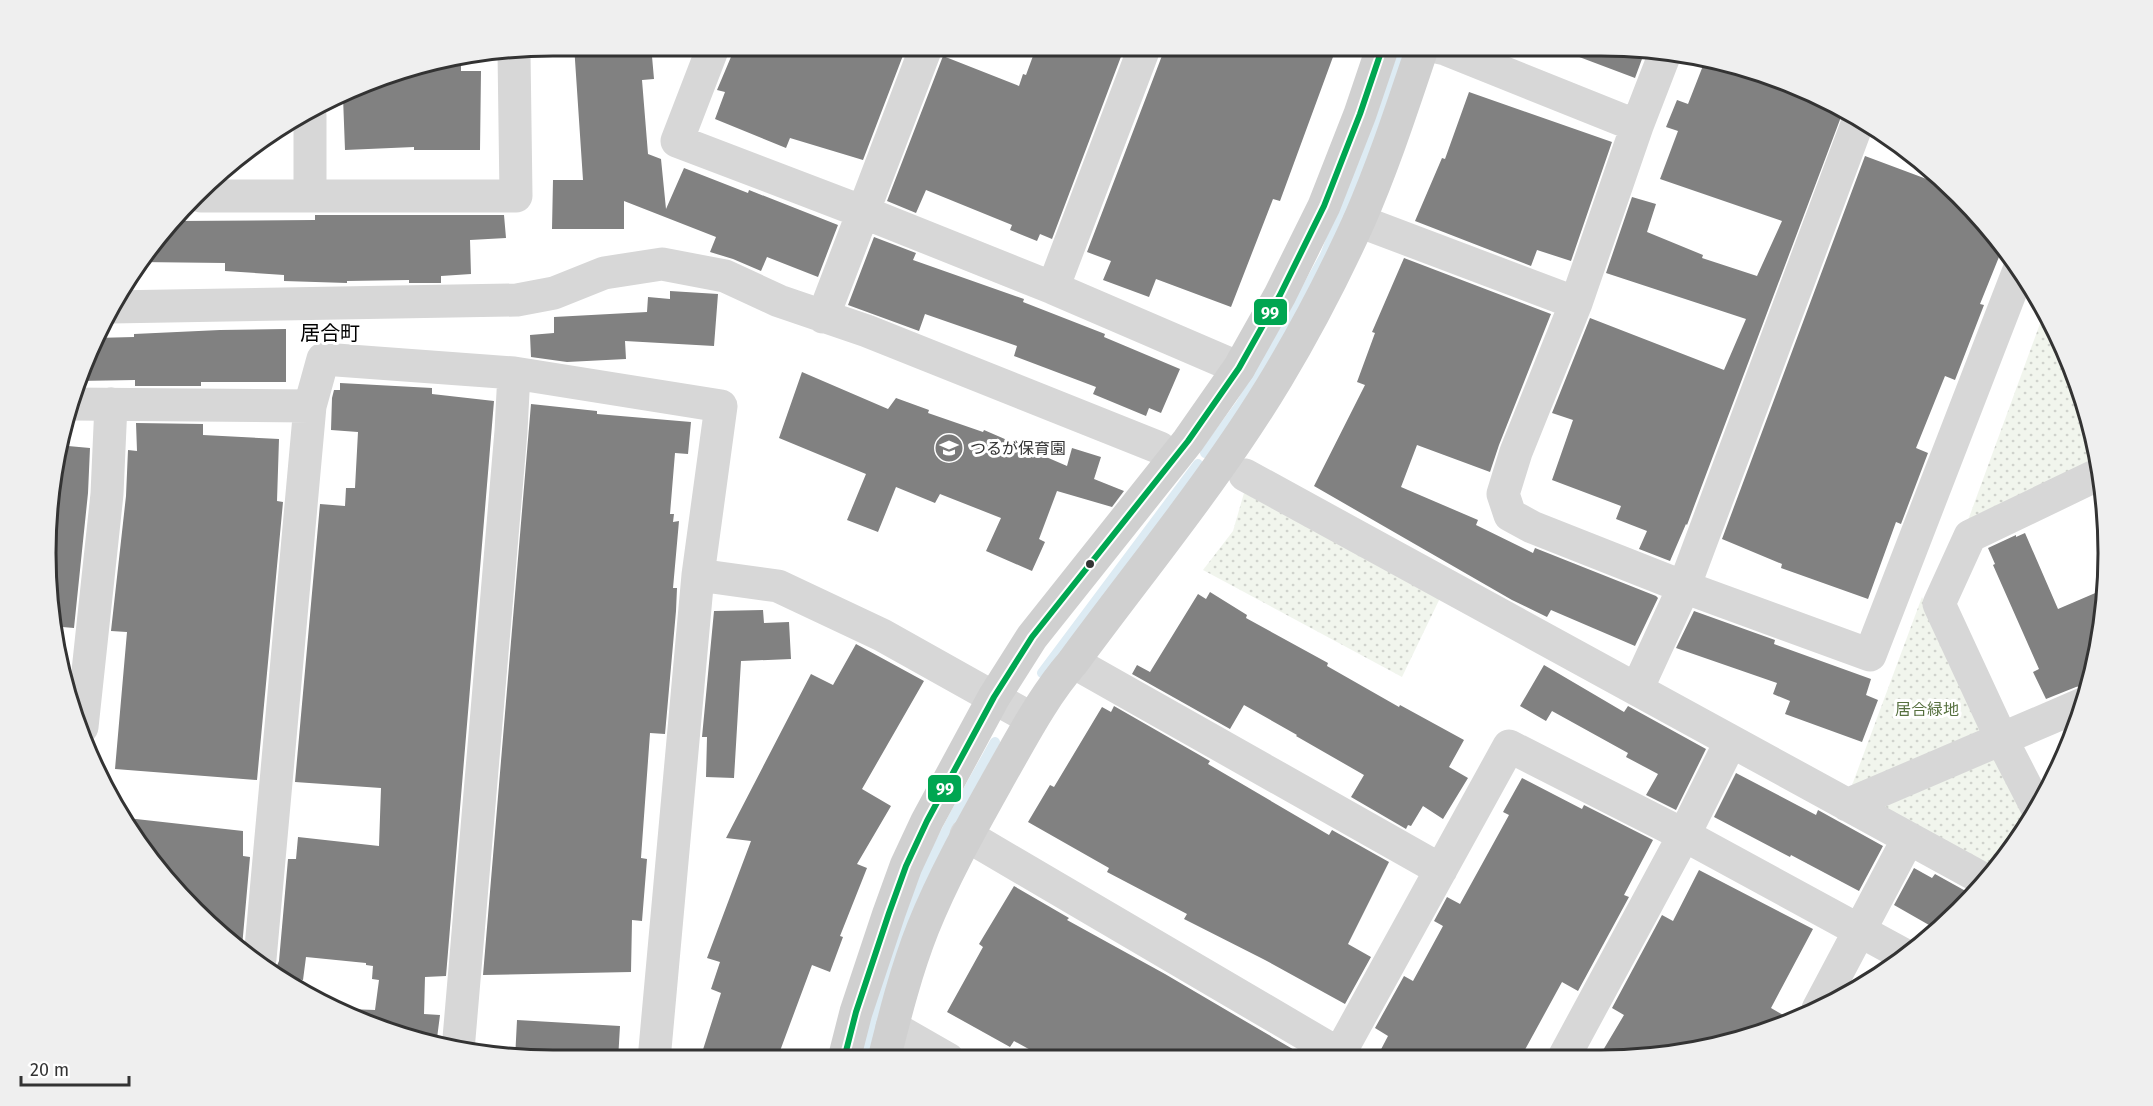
<svg xmlns="http://www.w3.org/2000/svg" width="2153" height="1106" font-family="'Fira Sans','Noto Sans JP',sans-serif">
  <style>
    .park { fill: url(#park-dots) }
    .lines { fill: none; stroke-linecap: round; stroke-linejoin: round }
    .stream { stroke: #ddebf3; stroke-width: 10 }
    .building { fill: #818181 }
    .street { stroke: #d7d7d7; stroke-width: 33 }
    .secondary { stroke: #d0d0d0; stroke-width: 33 }
    .bus-1-casing { stroke: #fff; stroke-width: 10 }
    .bus-1 { stroke: #00a651; stroke-width: 6 }
    .bus-dot { fill: #333; stroke: #fff; stroke-width: 2 }
    .labels { text-anchor: middle; dominant-baseline: central; stroke-width: 6; stroke-linejoin: round; paint-order: stroke }
    .poi-label { font-size: 16px; fill: #333; stroke: #fff; text-anchor: start }
    .park-label { font-size: 16px; fill: #56703f; stroke: #fff }
    .quarter-label { font-size: 20px; fill: #000; stroke: #fff }
    .rim { fill: none; stroke: #333; stroke-width: 3 }
    .line-badge { stroke: #fff; stroke-width: 2 }
    .badge-label { font-size: 16px; text-anchor: middle; font-weight: bold; fill: #fff }
  </style>
  <defs>
    <pattern id="park-dots" width="8" height="8" patternUnits="userSpaceOnUse" patternTransform="scale(1.5)"><rect width="8" height="8" fill="#f1f5ed"/><path d="M2 2h.1M6 6h.1" fill="none" stroke="#cfd2cc" stroke-width="1.8" stroke-linecap="round"/></pattern>
  </defs>
  <rect width="100%" height="100%" fill="#fff"/>
  <path class="park" d="M 2045,310 L 2081,389 L 2098,463 L 1967,523 Z
    M 1244,493 L 1442,594 L 1402,677 L 1203,570 L 1233,531 Z
    M 1922,597 L 1989,734 L 1851,788 Z
    M 1998,747 L 2032,816 L 2003,863 L 1992,874 L 1867,806 Z"/>
  <g class="lines">
    <path class="stream" d="M 1205,453 L 1240,405 L 1276,345 L 1325,255 L 1406,46
      M 1042,673 L 1198,464
      M 863,1059 C 877,1007 893,951 913,901 C 936,846 966,794 995,742"/>
  </g>
  <path class="building" d="M 574,45 L 651,45 L 654,79 L 642,80 L 648,154 L 661,159 L 666,209 L 684,168 L 748,193 L 749,190 L 838,225 L 818,277 L 767,257 L 761,271 L 733,259 L 710,252 L 716,237 L 624,201 L 624,229 L 552,229 L 553,180 L 583,180 Z
    M 736,45 L 907,45 L 863,160 L 790,138 L 786,148 L 715,119 L 725,92 L 717,90 Z
    M 1037,45 L 1125,46 L 1052,239 L 1040,234 L 1037,241 L 1010,230 L 1012,225 L 926,190 L 916,213 L 887,201 L 943,56 L 1019,86 L 1023,74 L 1026,75 Z
    M 1163,46 L 1337,46 L 1280,201 L 1273,199 L 1231,307 L 1156,279 L 1149,297 L 1103,280 L 1111,261 L 1087,252 L 1163,53 Z
    M 1558,46 L 1633,46 L 1646,48 L 1635,78 L 1558,49 Z
    M 1706,58 L 1731,62 L 1824,97 L 1844,109 L 1687,525 L 1686,524 L 1670,561 L 1639,549 L 1647,531 L 1616,519 L 1621,506 L 1552,480 L 1573,420 L 1552,413 L 1590,318 L 1724,370 L 1746,319 L 1606,273 L 1632,197 L 1656,204 L 1647,232 L 1703,255 L 1702,258 L 1757,276 L 1782,221 L 1660,179 L 1678,131 L 1666,127 L 1677,100 L 1688,104 Z
    M 461,60 L 461,71 L 481,71 L 480,150 L 414,150 L 414,147 L 345,150 L 343,97 L 389,72 Z
    M 1469,92 L 1612,142 L 1571,261 L 1537,250 L 1531,266 L 1415,221 L 1442,158 L 1445,159 Z
    M 1865,156 L 1948,187 L 1982,218 L 2003,247 L 1980,304 L 1984,305 L 1955,380 L 1945,376 L 1916,448 L 1928,453 L 1901,524 L 1896,522 L 1868,599 L 1781,568 L 1782,564 L 1722,539 Z
    M 315,215 L 504,215 L 506,238 L 470,240 L 471,274 L 441,276 L 441,283 L 409,283 L 409,280 L 347,281 L 347,283 L 284,281 L 284,275 L 225,271 L 225,263 L 139,262 L 178,221 L 315,220 Z
    M 874,237 L 916,253 L 913,260 L 1024,299 L 1023,302 L 1105,334 L 1104,337 L 1180,369 L 1161,413 L 1149,408 L 1146,416 L 1093,394 L 1096,387 L 1014,356 L 1017,346 L 925,314 L 919,331 L 848,305 Z
    M 1404,258 L 1551,314 L 1499,445 L 1490,472 L 1417,445 L 1401,487 L 1478,520 L 1476,525 L 1533,553 L 1535,548 L 1656,596 L 1658,598 L 1635,646 L 1551,610 L 1547,617 L 1512,600 L 1314,486 L 1365,385 L 1357,382 L 1375,333 L 1372,332 Z
    M 670,291 L 718,294 L 714,346 L 625,341 L 626,359 L 567,362 L 531,357 L 530,335 L 554,333 L 554,317 L 647,312 L 648,297 L 670,299 Z
    M 286,329 L 286,382 L 201,382 L 201,386 L 135,386 L 135,380 L 77,381 L 84,359 L 95,338 L 134,337 L 134,334 L 220,330 Z
    M 802,372 L 888,409 L 896,398 L 929,410 L 928,413 L 983,432 L 984,430 L 1067,466 L 1072,448 L 1101,457 L 1094,479 L 1124,491 L 1112,507 L 1057,491 L 1039,539 L 1045,542 L 1032,571 L 986,551 L 1001,518 L 940,494 L 935,503 L 896,487 L 878,532 L 847,520 L 866,474 L 779,438 Z
    M 340,383 L 432,388 L 432,394 L 494,401 L 446,976 L 425,977 L 424,1014 L 440,1015 L 436,1046 L 422,1044 L 347,1016 L 349,1009 L 375,1010 L 379,980 L 372,979 L 373,966 L 366,965 L 366,963 L 306,957 L 303,980 L 286,978 L 275,970 L 279,961 L 288,859 L 296,859 L 298,837 L 379,846 L 381,788 L 295,782 L 320,504 L 345,506 L 346,488 L 355,488 L 358,432 L 331,430 L 332,398 L 334,390 L 340,390 Z
    M 531,404 L 597,411 L 597,414 L 691,422 L 688,454 L 675,453 L 670,514 L 674,514 L 673,522 L 679,521 L 673,588 L 677,588 L 676,611 L 665,734 L 650,733 L 641,858 L 647,859 L 642,921 L 632,920 L 631,972 L 483,975 Z
    M 136,423 L 203,424 L 203,435 L 279,439 L 277,501 L 283,502 L 257,780 L 115,769 L 127,632 L 111,631 L 126,496 L 128,450 L 137,451 Z
    M 57,445 L 90,448 L 88,493 L 74,628 L 51,626 L 49,619 L 55,454 Z
    M 2025,533 L 2058,609 L 2107,588 L 2090,687 L 2085,685 L 2076,687 L 2046,699 L 2033,672 L 2039,669 L 1993,565 L 1995,564 L 1988,548 L 2016,535 L 2016,537 Z
    M 1210,592 L 1247,615 L 1246,618 L 1328,663 L 1327,666 L 1399,707 L 1400,705 L 1464,740 L 1449,767 L 1468,778 L 1443,819 L 1423,806 L 1411,826 L 1408,825 L 1406,829 L 1351,797 L 1364,775 L 1296,736 L 1297,735 L 1244,705 L 1230,729 L 1132,674 L 1137,665 L 1150,672 L 1198,594 L 1206,599 Z
    M 763,610 L 764,623 L 789,622 L 791,659 L 741,661 L 734,778 L 706,777 L 707,737 L 702,737 L 714,611 Z
    M 1694,611 L 1775,640 L 1774,644 L 1871,679 L 1866,695 L 1878,700 L 1862,742 L 1785,714 L 1790,701 L 1773,694 L 1777,683 L 1676,648 Z
    M 856,644 L 924,681 L 862,789 L 891,806 L 857,864 L 867,868 L 840,936 L 843,937 L 830,972 L 812,965 L 777,1059 L 700,1059 L 721,993 L 711,989 L 720,962 L 707,958 L 751,841 L 726,838 L 811,674 L 833,685 Z
    M 1544,665 L 1624,712 L 1628,706 L 1706,749 L 1676,810 L 1646,795 L 1658,774 L 1626,757 L 1628,753 L 1552,711 L 1546,721 L 1520,706 Z
    M 1114,706 L 1210,761 L 1208,764 L 1329,835 L 1332,830 L 1389,862 L 1348,944 L 1371,957 L 1345,1004 L 1265,960 L 1184,919 L 1187,914 L 1107,872 L 1109,868 L 1028,822 L 1050,785 L 1054,787 L 1102,707 L 1111,712 Z
    M 1736,773 L 1816,815 L 1818,810 L 1883,846 L 1859,891 L 1791,855 L 1790,857 L 1714,817 Z
    M 1522,778 L 1582,809 L 1584,805 L 1653,840 L 1624,895 L 1629,897 L 1578,991 L 1562,982 L 1521,1057 L 1377,1057 L 1388,1036 L 1375,1028 L 1404,976 L 1413,981 L 1443,926 L 1434,921 L 1447,897 L 1460,904 L 1509,815 L 1503,812 Z
    M 127,818 L 243,831 L 243,856 L 250,857 L 242,947 L 194,912 Z
    M 1914,868 L 1932,878 L 1935,874 L 1971,894 L 1936,929 L 1894,905 Z
    M 1699,870 L 1813,929 L 1771,1008 L 1795,1022 L 1667,1057 L 1599,1057 L 1624,1015 L 1612,1008 L 1662,915 L 1673,921 Z
    M 1014,886 L 1069,918 L 1067,920 L 1165,974 L 1308,1058 L 1045,1058 L 1014,1041 L 1010,1047 L 947,1012 L 983,947 L 979,944 Z
    M 517,1020 L 620,1026 L 618,1060 L 515,1059 Z"/>
  <g class="lines">
    <path class="street" d="M 714,45 L 677,141 L 863,212 L 1053,288 L 1239,368
      M 1432,46 L 1445,49 L 1637,126
      M 1666,51 L 1637,126 L 1576,303 L 1516,452 L 1503,494 L 1510,515 L 1532,527 L 1684,587 L 1870,655 L 2019,270
      M 310,115 L 310,196
      M 201,196 L 516,196 L 514,52
      M 1359,221 L 1576,303
      M 1053,288 L 1145,46
      M 111,307 L 517,300 L 554,293 L 604,273 L 662,264 L 725,276 L 779,301 L 867,331 L 1160,448
      M 823,317 L 927,45
      M 70,404 L 310,406
      M 1245,475 L 1985,880
      M 698,575 L 778,586 L 882,635 L 1032,719
      M 1073,662 L 1441,870
      M 1637,689 L 1684,587 L 1859,119
      M 82,727 L 107,494 L 111,404
      M 1847,805 L 2083,704
      M 2037,808 L 2002,740 L 1939,604 L 1970,536 L 2101,473
      M 966,835 L 1339,1054
      M 260,959 L 310,406 L 323,359 L 514,373 L 721,406 L 698,575 L 654,1060
      M 1818,1009 L 1908,839
      M 892,1027 L 948,1059
      M 458,1050 L 511,431 L 514,373
      M 1564,1057 L 1684,835 L 1731,741
      M 1337,1058 L 1509,746 L 1684,835 L 1908,957"/>
    <path class="secondary" d="M 844,1059 L 856,1012 L 889,913 L 906,866 L 927,821 L 994,697 L 1032,637 L 1188,441 L 1239,368 L 1280,295 L 1324,206 L 1360,114 L 1383,46
      M 884,1059 C 895,1015 906,971 923,928 C 945,873 975,821 1004,769 C 1025,732 1045,694 1073,662 C 1142,568 1217,478 1277,378 C 1307,328 1335,274 1359,221 C 1384,164 1403,105 1423,46"/>
    <g class="bus-1-casing">
      <path id="bus-1" d="M 844,1059 L 856,1012 L 889,913 L 906,866 L 927,821 L 994,697 L 1032,637 L 1188,441 L 1239,368 L 1280,295 L 1324,206 L 1360,114 L 1383,46"/>
    </g>
    <use href="#bus-1" class="bus-1"/>
  </g>
  <defs>
    <g id="school-disc" transform="scale(1.5)"><circle r="9.5" fill="#7a7a7a" stroke="#fff"/><path d="M0-5L7-2L0 1L-7-2ZM-4 1L0 2.5L4 1V4Q0 6-4 4Z" fill="#fff"/></g>
  </defs>
  <g fill-rule="evenodd">
    <use href="#school-disc" x="949" y="448"/>
  </g>
  <circle class="bus-dot" cx="1090" cy="564" r="5"/>
  <g class="labels">
    <g class="poi-label">
      <text x="970" y="448">つるが保育園</text>
    </g>
    <g class="park-label">
      <text x="1927" y="709">居合緑地</text>
    </g>
    <g class="quarter-label">
      <text x="330" y="333">居合町</text>
    </g>
  </g>
  <path d="M0 0H2153V1106H0ZM553 56H1601A497 497 0 0 1 2098 553V553A497 497 0 0 1 1601 1050H553A497 497 0 0 1 56 553V553A497 497 0 0 1 553 56Z" fill="#efefef" fill-rule="evenodd"/>
  <path class="rim" d="M553 56H1601A497 497 0 0 1 2098 553V553A497 497 0 0 1 1601 1050H553A497 497 0 0 1 56 553V553A497 497 0 0 1 553 56Z"/>
  <g class="line-badge">
    <rect x="1253" y="298" width="35" height="28" rx="6" fill="#00a651"/>
    <rect x="927" y="774" width="35" height="29" rx="6" fill="#00a651"/>
  </g>
  <g class="badge-label">
    <text x="1270" y="318">99</text>
    <text x="945" y="794">99</text>
  </g>
  <path d="M21 1076v9h108v-9" fill="none" stroke="#333333" stroke-width="3"/>
  <text x="30" y="1076" font-size="18" fill="#333333" stroke="#ffffff" stroke-width="4.5" paint-order="stroke">20 m</text>
</svg>
